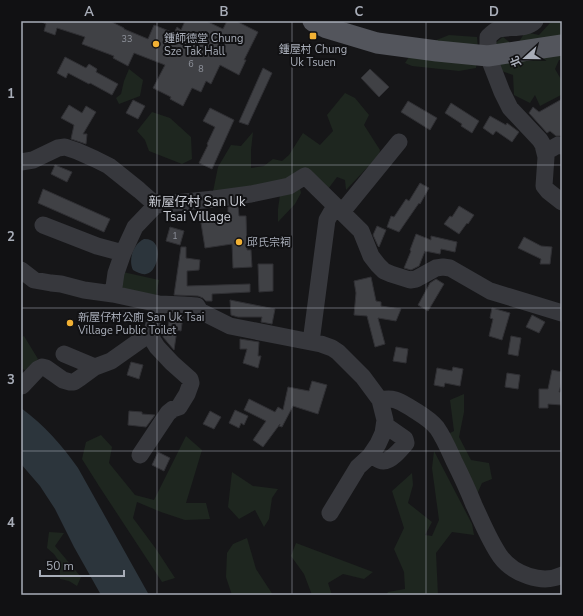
<svg xmlns="http://www.w3.org/2000/svg" width="583" height="616" font-family="'Nunito Sans','Noto Sans TC',sans-serif">
  <style>
    .green { fill: #1e261f }
    .water { fill: #2c353c }
    .building { fill: #404145; stroke: #303034 }
    .lines { fill: none; stroke-linecap: round; stroke-linejoin: round }
    .minor { stroke: #37383d; stroke-width: 17 }
    .major { stroke: #53555c; stroke-width: 21 }
    .grid { fill: none; stroke: #a8adb8; stroke-width: 1; stroke-opacity: 0.55 }
    .poi-dot { fill: #f2b134; stroke: #111113; stroke-width: 1.5 }
    .labels { text-anchor: middle; dominant-baseline: central; stroke-width: 4; stroke-linejoin: round; paint-order: stroke }
    .number-label { font-size: 9px; fill: #8e929b }
    .poi-label { font-size: 11px; fill: #a8adb8; stroke: #111113; text-anchor: start }
    .quarter-label { font-size: 13px; fill: #c9ccd4; stroke: #111113 }
    .neatline { fill: none; stroke: #a8adb8; stroke-width: 1.5 }
    .grid-label { font-size: 13px; text-anchor: middle; font-weight: bold; fill: #a8adb8 }
  </style>
  <rect width="100%" height="100%" fill="#161618"/>
  <path class="green" d="M 562,22 L 562,60 L 559,60 L 555,69 L 562,81 L 561,95 L 540,106 L 535,95 L 530,103 L 514,95 L 513,75 L 499,70 L 485,51 L 503,37 L 516,47 L 525,32 L 539,35 L 550,23 Z
    M 449,35 L 477,37 L 478,49 L 476,68 L 459,71 L 412,66 L 405,63 L 411,54 L 422,46 Z
    M 129,69 L 143,80 L 140,96 L 119,104 L 116,98 L 121,94 L 124,81 Z
    M 345,93 L 355,98 L 369,115 L 364,125 L 380,150 L 379,155 L 346,190 L 345,180 L 337,177 L 328,189 L 297,175 L 301,193 L 295,204 L 278,222 L 278,209 L 280,195 L 213,192 L 218,167 L 231,145 L 241,146 L 253,132 L 251,150 L 251,168 L 264,166 L 273,159 L 282,161 L 289,155 L 303,133 L 320,145 L 333,131 L 327,115 Z
    M 152,112 L 170,118 L 191,137 L 192,159 L 182,164 L 149,151 L 145,140 L 137,131 Z
    M 123,272 L 159,280 L 156,296 L 119,292 Z
    M 21,332 L 22,337 L 24,336 L 38,359 L 26,371 L 21,368 Z
    M 464,394 L 464,412 L 459,437 L 471,460 L 489,463 L 492,479 L 482,483 L 478,492 L 477,499 L 446,435 L 454,431 L 450,400 Z
    M 101,435 L 112,447 L 109,463 L 135,495 L 154,500 L 186,436 L 202,450 L 186,503 L 206,503 L 210,519 L 185,520 L 161,512 L 137,502 L 133,518 L 156,549 L 175,578 L 162,582 L 99,486 L 82,459 L 86,442 Z
    M 434,451 L 472,524 L 474,535 L 452,532 L 436,553 L 438,595 L 386,595 L 388,592 L 405,589 L 404,572 L 394,549 L 404,528 L 392,491 L 412,473 L 413,485 L 408,503 L 432,522 L 425,535 L 432,536 L 439,520 L 432,468 Z
    M 232,472 L 253,486 L 278,489 L 272,498 L 269,519 L 264,527 L 255,510 L 239,519 L 228,507 Z
    M 49,532 L 64,533 L 55,546 L 81,577 L 77,586 L 69,581 L 60,579 L 60,563 L 54,554 L 47,548 Z
    M 247,538 L 256,569 L 273,595 L 232,595 L 226,577 L 227,553 L 233,544 Z
    M 296,543 L 373,572 L 364,579 L 343,574 L 328,583 L 332,595 L 312,595 L 304,574 L 291,556 Z"/>
  <path class="water" d="M 144,239 C 166,238 158,273 146,274 C 142,275 137,272 133,270 C 128,260 133,244 144,239 Z
    M 21,408 C 45,426 61,444 78,468 L 149,595 L 101,595 L 74,547 L 55,509 L 40,486 L 21,464 Z"/>
  <path class="building" d="M 42,21 L 110,21 L 124,28 L 124,29 L 148,39 L 154,25 L 174,33 L 177,27 L 181,30 L 185,21 L 206,21 L 223,29 L 227,21 L 236,21 L 258,32 L 244,60 L 246,60 L 239,75 L 220,65 L 211,84 L 206,81 L 201,92 L 192,88 L 183,106 L 170,99 L 171,97 L 153,88 L 165,65 L 134,53 L 128,66 L 113,58 L 114,56 L 82,44 L 85,37 L 57,28 L 55,35 L 44,31 L 46,24 L 42,22 Z
    M 65,57 L 86,68 L 89,64 L 97,69 L 96,72 L 118,84 L 112,95 L 90,83 L 89,84 L 68,73 L 66,78 L 57,73 Z
    M 263,68 L 272,73 L 248,125 L 239,122 Z
    M 370,69 L 389,87 L 379,97 L 361,78 Z
    M 562,99 L 562,136 L 556,136 L 550,131 L 547,133 L 529,113 L 533,107 L 539,112 Z
    M 133,100 L 145,106 L 138,119 L 126,113 Z
    M 408,101 L 437,118 L 430,130 L 401,112 Z
    M 451,103 L 479,121 L 472,133 L 461,126 L 462,124 L 445,113 Z
    M 69,105 L 82,113 L 86,106 L 96,112 L 83,134 L 87,134 L 86,144 L 71,139 L 74,125 L 61,118 Z
    M 210,108 L 234,120 L 212,169 L 199,163 L 208,145 L 207,144 L 215,127 L 203,121 Z
    M 490,116 L 506,125 L 507,123 L 519,132 L 512,142 L 496,131 L 493,135 L 483,128 Z
    M 55,165 L 72,172 L 67,182 L 51,174 Z
    M 420,183 L 429,188 L 420,204 L 419,203 L 399,232 L 387,227 L 391,216 L 394,217 L 406,199 L 409,201 Z
    M 43,189 L 110,219 L 104,232 L 38,203 Z
    M 238,206 L 239,216 L 246,216 L 247,250 L 251,250 L 252,267 L 233,268 L 232,244 L 205,248 L 201,223 L 228,219 L 228,207 Z
    M 459,206 L 474,215 L 468,224 L 467,223 L 459,234 L 444,224 L 450,216 L 452,217 Z
    M 377,226 L 386,230 L 379,247 L 378,246 L 373,235 Z
    M 170,227 L 184,231 L 180,245 L 166,241 Z
    M 416,234 L 431,240 L 431,236 L 457,242 L 455,252 L 441,249 L 440,254 L 425,251 L 419,266 L 411,270 L 404,268 L 411,251 L 410,250 Z
    M 524,237 L 541,246 L 552,247 L 550,264 L 540,264 L 541,259 L 518,248 Z
    M 181,247 L 186,247 L 186,258 L 200,260 L 199,270 L 187,271 L 187,286 L 250,284 L 250,292 L 212,294 L 212,301 L 206,301 L 203,298 L 198,296 L 174,295 Z
    M 258,264 L 273,264 L 273,291 L 259,292 Z
    M 371,277 L 376,301 L 381,302 L 381,306 L 401,309 L 396,321 L 378,318 L 385,344 L 375,347 L 367,316 L 354,315 L 356,293 L 354,281 Z
    M 436,279 L 444,284 L 428,311 L 418,305 L 430,283 Z
    M 230,300 L 275,309 L 272,324 L 261,322 L 262,317 L 238,317 L 231,315 Z
    M 492,308 L 510,313 L 502,340 L 489,336 L 493,319 L 490,318 Z
    M 170,315 L 183,316 L 181,331 L 177,330 L 174,350 L 163,337 L 163,335 L 167,335 Z
    M 532,315 L 545,322 L 539,333 L 526,327 Z
    M 511,336 L 521,338 L 518,356 L 508,354 Z
    M 240,339 L 259,342 L 258,356 L 261,356 L 258,368 L 243,363 L 247,349 L 240,349 Z
    M 396,347 L 408,349 L 406,363 L 393,361 Z
    M 131,362 L 143,365 L 139,379 L 127,375 Z
    M 453,367 L 463,369 L 460,386 L 445,383 L 444,387 L 434,385 L 437,368 L 452,371 Z
    M 552,370 L 562,372 L 562,381 L 559,392 L 562,392 L 562,405 L 548,404 L 548,408 L 539,408 L 539,389 L 548,389 Z
    M 507,373 L 520,375 L 518,389 L 505,387 Z
    M 312,381 L 327,385 L 318,414 L 293,406 L 282,427 L 279,426 L 280,424 L 263,447 L 253,440 L 266,421 L 244,410 L 249,399 L 275,412 L 278,407 L 283,410 L 288,387 L 309,391 Z
    M 235,410 L 248,416 L 244,425 L 241,423 L 239,428 L 229,423 Z
    M 129,411 L 142,412 L 142,414 L 155,415 L 146,427 L 128,425 Z
    M 210,411 L 221,417 L 214,429 L 203,424 Z
    M 158,452 L 170,458 L 164,471 L 152,465 Z"/>
  <g class="lines">
    <path class="minor" d="M 535,21 C 526,30 509,26 499,29 C 495,30 491,34 488,37 L 488,56 L 502,92 L 510,108 L 540,140 L 543,145 L 546,157 L 544,186 L 548,191 L 562,202
      M 546,152 L 558,145 L 562,146
      M 21,162 L 33,160 L 58,148 L 65,147 L 77,151 L 95,159 L 109,166 L 139,190 L 156,205 L 214,199 L 251,194 L 289,186 L 305,176 L 361,231 L 371,256 L 378,265 L 384,271 L 391,274 L 410,280 L 416,279 L 436,268 L 443,267 L 450,268 L 490,291 L 562,313
      M 342,212 L 399,142
      M 43,225 L 97,246 L 123,253
      M 21,270 L 34,280 L 51,283 L 61,284 L 84,290 L 113,294 L 159,304 L 184,305 L 197,306 L 200,311 L 230,326 L 321,344 L 332,348 L 338,352 L 363,377 L 380,400 L 385,420 L 383,433 L 378,444 L 370,456 L 358,467 L 330,513
      M 113,294 L 116,273 L 123,253 L 135,227 L 156,205
      M 311,342 L 327,220 L 331,213 L 337,207
      M 64,354 L 95,367
      M 22,386 L 38,369 L 42,367 L 46,368 L 63,380 L 70,382 L 74,382 L 80,378 L 95,367 L 111,361 L 152,332
      M 380,400 C 394,397 399,401 411,408 C 420,414 430,419 437,428 C 444,438 449,450 454,461 C 461,475 468,490 474,505 C 482,522 489,540 500,556 C 513,574 542,585 562,575
      M 140,455 L 168,413 L 173,409 L 179,407 L 187,394 L 191,383 L 190,379 L 172,363 L 157,347 L 152,339 L 152,332 L 159,304
      M 371,455 C 375,457 379,461 383,461 C 390,462 401,449 406,443 L 405,439 L 385,425"/>
    <path class="major" d="M 313,21 L 327,28 L 377,43 L 437,51 L 488,56 L 562,45"/>
  </g>
  <path class="grid" d="M 157,21 L 157,595M 292,21 L 292,595M 426,21 L 426,595M 21,165 L 562,165M 21,308 L 562,308M 21,451 L 562,451"/>
  <g class="poi-dot">
    <rect x="309" y="32" width="8" height="8" rx="2"/>
    <circle cx="156" cy="44" r="4"/>
    <circle cx="239" cy="242" r="4"/>
    <circle cx="70" cy="323" r="4"/>
  </g>
  <g class="labels">
    <g class="number-label">
      <text x="127" y="39">33</text>
      <text x="191" y="64">6</text>
      <text x="201" y="69">8</text>
      <text x="175" y="236">1</text>
    </g>
    <g class="poi-label">
      <text x="164" y="38">鍾師德堂 Chung<tspan x="164" dy="13">Sze Tak Hall</tspan></text>
      <text x="313" y="49" text-anchor="middle">鍾屋村 Chung<tspan x="313" dy="13">Uk Tsuen</tspan></text>
      <text x="247" y="242">邱氏宗祠</text>
      <text x="78" y="317">新屋仔村公廁 San Uk Tsai<tspan x="78" dy="13">Village Public Toilet</tspan></text>
    </g>
    <g class="quarter-label">
      <text x="197" y="202">新屋仔村 San Uk<tspan x="197" dy="15">Tsai Village</tspan></text>
    </g>
  </g>
  <rect width="583" height="616" fill="none" stroke="#111113" stroke-width="44"/>
  <g transform="translate(525 58) rotate(249)" stroke="#111113" stroke-width="3" paint-order="stroke">
  <path d="M0-3L7 15L0 10L-7 15Z" fill="#a8adb8"/>
  <text y="-6" font-size="11" font-weight="bold" text-anchor="middle" fill="#a8adb8">北</text>
  </g>
  <path d="M40 570v6h84v-6" fill="none" stroke="#a8adb8" stroke-width="2"/>
  <text x="46" y="570" font-size="12" fill="#a8adb8" stroke="#111113" stroke-width="3" paint-order="stroke">50 m</text>
  <rect x="22" y="22" width="539" height="572" class="neatline"/>
  <g class="grid-label">
    <text x="89" y="16">A</text>
    <text x="224" y="16">B</text>
    <text x="359" y="16">C</text>
    <text x="494" y="16">D</text>
    <text x="11" y="98">1</text>
    <text x="11" y="241">2</text>
    <text x="11" y="384">3</text>
    <text x="11" y="527">4</text>
  </g>
</svg>
